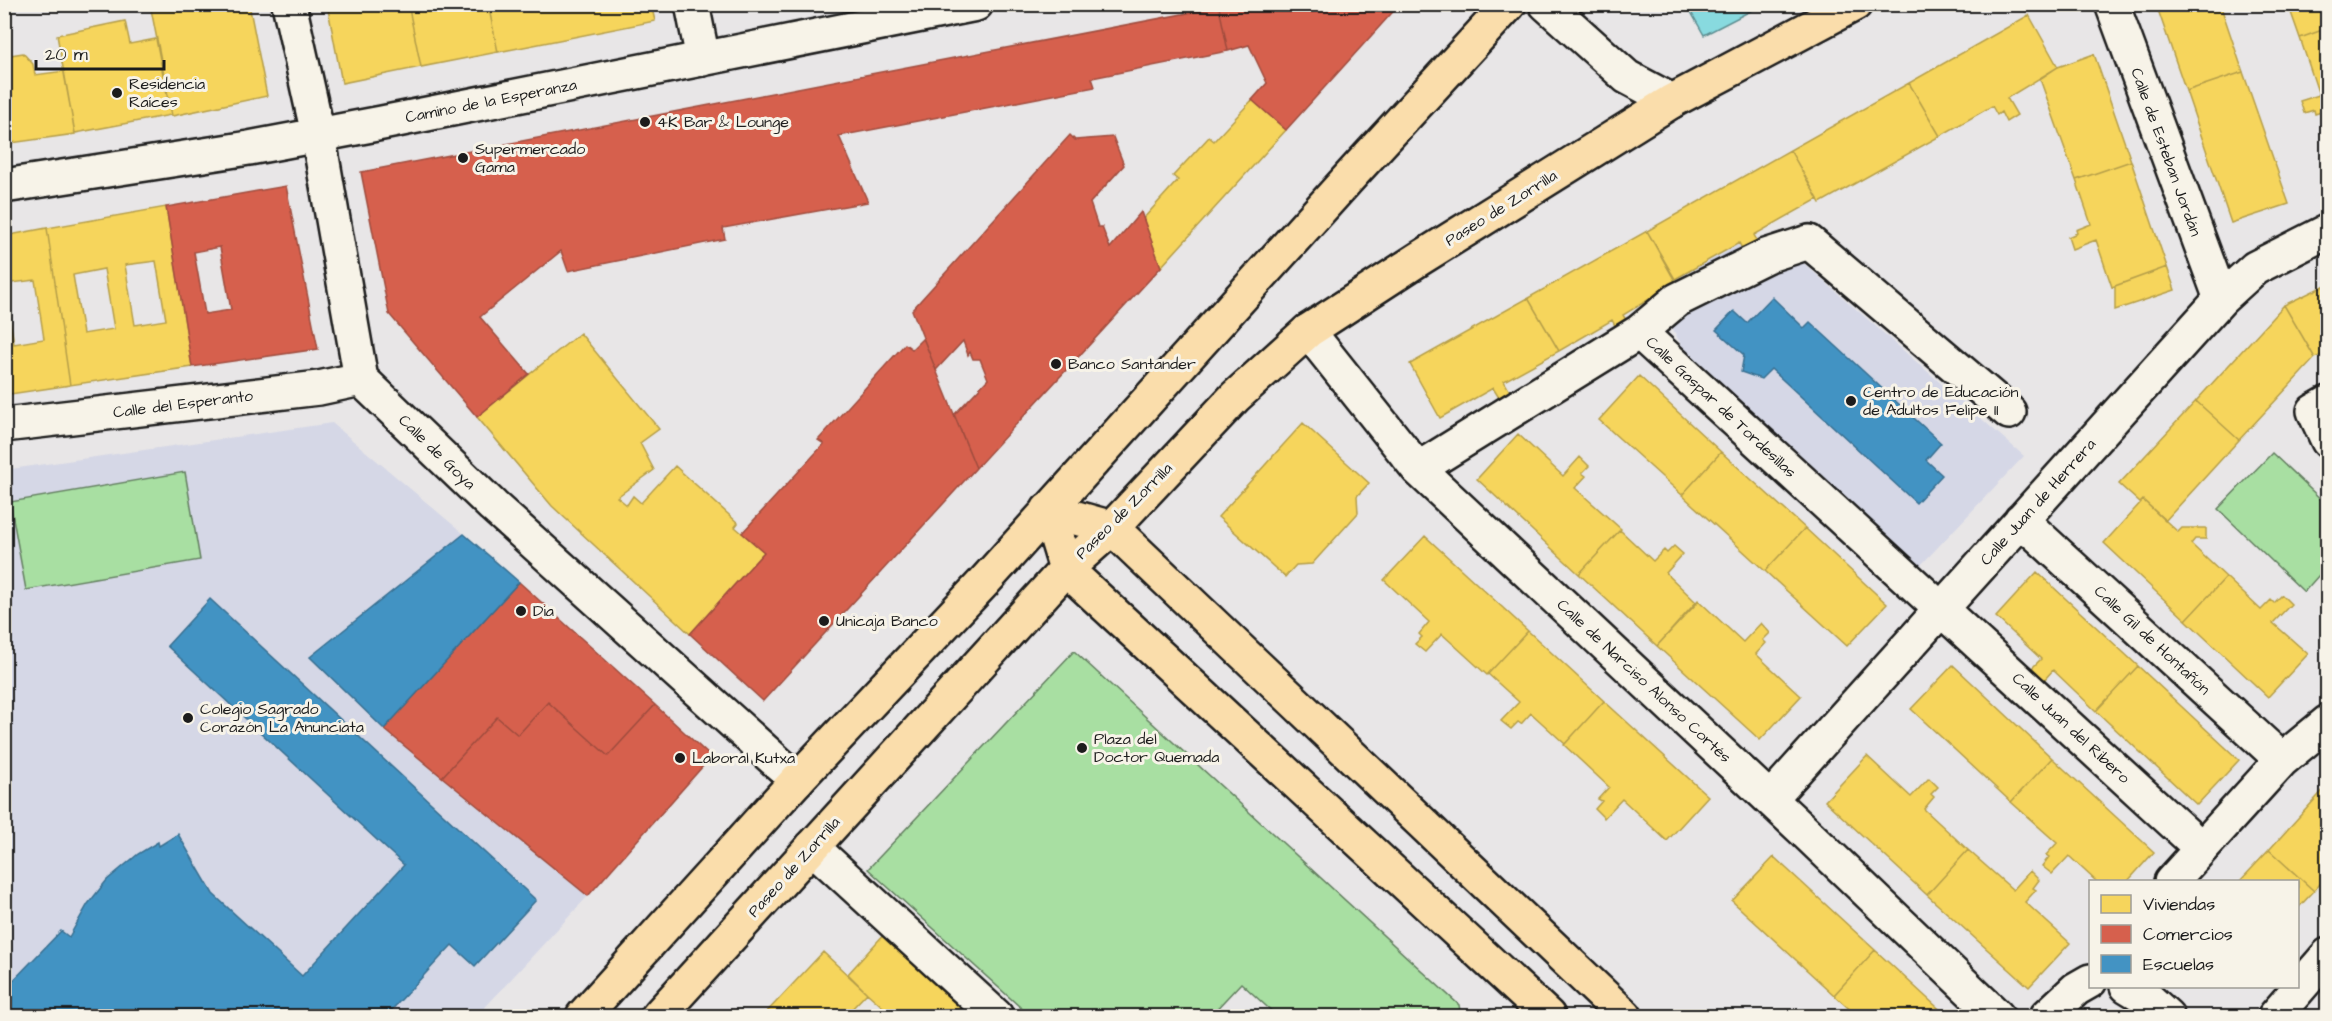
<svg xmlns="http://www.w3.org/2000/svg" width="2332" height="1021" font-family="'Architects Daughter',sans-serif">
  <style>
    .built { fill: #d5d7e6 }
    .green { fill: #a8dfa2; stroke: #627e5f; stroke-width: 1.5 }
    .water { fill: #88dadf; stroke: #5d8e91; stroke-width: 1.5 }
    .homes { fill: #f6d55c; stroke: #b59e49; stroke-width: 1.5; fill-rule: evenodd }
    .shops { fill: #d6604d; stroke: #9e4c3e; stroke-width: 1.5; fill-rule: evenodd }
    .schools { fill: #4393c3; stroke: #376f91; stroke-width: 1.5 }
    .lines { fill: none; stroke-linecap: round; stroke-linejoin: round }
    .minor-casing { stroke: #1c1c1c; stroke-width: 38 }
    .major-casing { stroke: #1c1c1c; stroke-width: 38 }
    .minor { stroke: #f7f3e8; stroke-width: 33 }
    .major { stroke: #faddab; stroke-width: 33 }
    .poi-dot { fill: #1c1c1c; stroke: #f7f3e8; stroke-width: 2 }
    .labels { text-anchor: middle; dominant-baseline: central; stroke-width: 6; stroke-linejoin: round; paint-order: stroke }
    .poi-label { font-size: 16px; fill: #1c1c1c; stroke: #f7f3e8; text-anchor: start }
    .street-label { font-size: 16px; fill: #1c1c1c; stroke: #f7f3e8 }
  </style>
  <rect width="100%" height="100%" fill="#e8e6e7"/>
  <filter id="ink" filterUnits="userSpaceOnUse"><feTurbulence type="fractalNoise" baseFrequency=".0167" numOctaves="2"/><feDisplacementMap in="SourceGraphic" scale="12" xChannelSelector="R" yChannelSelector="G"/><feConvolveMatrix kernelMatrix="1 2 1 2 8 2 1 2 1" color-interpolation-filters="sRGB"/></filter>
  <g filter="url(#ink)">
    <path class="built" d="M 1739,243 L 1744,252 L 1764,253 L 1776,272 L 1801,261 L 2024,456 L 1920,566 L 1682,347 L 1656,295 L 1676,283 L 1675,279 Z
      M 332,423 L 464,534 L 311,657 L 384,729 L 588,896 L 477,1016 L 5,1016 L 4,470 Z"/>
    <path class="green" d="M 2272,453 L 2327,505 L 2327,566 L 2304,592 L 2218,509 Z
      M 185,472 L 200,560 L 26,590 L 10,502 Z
      M 1074,651 L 1459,1005 L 1461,1016 L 1277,1016 L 1241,983 L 1210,1016 L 1030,1016 L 868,869 Z"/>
    <path class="water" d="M 1687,5 L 1762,5 L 1704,35 Z"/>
    <path class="homes" d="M 150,4 L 249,4 L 267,96 L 172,116 Z
      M 327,4 L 408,4 L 421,67 L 342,83 Z
      M 408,4 L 488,4 L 498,52 L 421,67 Z
      M 488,4 L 651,4 L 655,21 L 498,52 Z
      M 2156,4 L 2220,4 L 2243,72 L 2186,91 Z
      M 2288,4 L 2328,4 L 2328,28 L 2300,38 Z
      M 2029,15 L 2058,67 L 2007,98 L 2017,115 L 2006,122 L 2001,112 L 1997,115 L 1992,106 L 1940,136 L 1909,83 Z
      M 125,21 L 130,44 L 156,39 L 171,115 L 75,133 L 57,35 Z
      M 2328,28 L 2328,119 L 2325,111 L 2315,114 L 2314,110 L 2304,113 L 2300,101 L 2319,95 L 2300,38 Z
      M 23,53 L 33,64 L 35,75 L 64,71 L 75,134 L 4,144 L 4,56 Z
      M 2094,54 L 2131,161 L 2076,180 L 2040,79 L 2058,67 Z
      M 2243,72 L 2289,204 L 2231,223 L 2186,91 Z
      M 1909,83 L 1940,136 L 1820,203 L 1790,150 Z
      M 1252,100 L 1286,130 L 1161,267 L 1143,219 L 1178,180 L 1173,176 L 1209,137 L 1214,141 Z
      M 1790,150 L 1818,199 L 1754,235 L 1764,253 L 1744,252 L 1739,243 L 1675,279 L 1647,231 Z
      M 2131,161 L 2167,267 L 2112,287 L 2096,240 L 2072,249 L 2068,237 L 2077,233 L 2076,230 L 2091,224 L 2076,180 Z
      M 166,207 L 192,367 L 70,385 L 47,228 ZM 156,261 L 166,320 L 135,325 L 125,265 ZM 104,269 L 114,329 L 83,334 L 73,275 Z
      M 47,228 L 70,385 L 4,395 L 4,285 L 14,344 L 44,339 L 35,280 L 4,284 L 4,236 Z
      M 1647,231 L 1676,283 L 1623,315 L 1629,325 L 1618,331 L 1612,320 L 1559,351 L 1528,298 Z
      M 2167,267 L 2175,290 L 2115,310 L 2115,286 Z
      M 2328,284 L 2328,352 L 2315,358 L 2284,305 Z
      M 1528,298 L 1559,351 L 1504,381 L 1512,395 L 1501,401 L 1493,388 L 1440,418 L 1410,364 Z
      M 2284,305 L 2315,358 L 2239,440 L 2196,401 Z
      M 580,333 L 659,429 L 640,443 L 654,470 L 617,497 L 627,505 L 633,496 L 641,503 L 675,466 L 738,523 L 735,527 L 764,552 L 690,634 L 552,506 L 477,417 Z
      M 1639,376 L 1721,452 L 1682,495 L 1599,420 Z
      M 2196,401 L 2239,440 L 2165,521 L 2143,500 L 2140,503 L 2119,484 Z
      M 1303,423 L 1369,483 L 1357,496 L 1358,513 L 1312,564 L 1296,565 L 1285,577 L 1218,517 Z
      M 1518,434 L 1563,476 L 1580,457 L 1589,466 L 1582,473 L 1586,476 L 1575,488 L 1621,529 L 1579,574 L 1477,479 Z
      M 1721,452 L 1805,528 L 1765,571 L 1682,495 Z
      M 2143,500 L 2178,532 L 2182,528 L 2206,528 L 2206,539 L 2195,539 L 2191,544 L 2226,577 L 2186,620 L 2104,543 Z
      M 1805,528 L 1887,604 L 1847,646 L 1765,571 Z
      M 1620,530 L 1653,561 L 1664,550 L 1667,553 L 1674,546 L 1683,554 L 1666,573 L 1697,603 L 1657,646 L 1579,574 Z
      M 1425,536 L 1528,631 L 1487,675 L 1442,634 L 1425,652 L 1415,644 L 1422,637 L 1419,634 L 1429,622 L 1384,580 Z
      M 2037,572 L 2138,666 L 2096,711 L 2053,670 L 2036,689 L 2030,670 L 2041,659 L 1996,617 Z
      M 2226,577 L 2261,610 L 2271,600 L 2274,603 L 2282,595 L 2291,604 L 2273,623 L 2308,654 L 2268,697 L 2186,620 Z
      M 1698,600 L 1743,642 L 1761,623 L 1770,633 L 1763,640 L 1766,643 L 1756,654 L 1801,696 L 1760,740 L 1657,646 Z
      M 1528,631 L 1604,701 L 1565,744 L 1531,713 L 1521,724 L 1518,722 L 1511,729 L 1501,721 L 1519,702 L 1488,674 Z
      M 1953,665 L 2052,758 L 2011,802 L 1911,709 Z
      M 2138,666 L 2239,760 L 2197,805 L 2096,711 Z
      M 1604,701 L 1708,796 L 1667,841 L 1622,799 L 1604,818 L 1595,809 L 1602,801 L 1598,799 L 1609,787 L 1564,745 Z
      M 1867,756 L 1911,797 L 1929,778 L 1938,787 L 1931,794 L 1934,797 L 1924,809 L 1968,850 L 1927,895 L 1825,801 Z
      M 2052,758 L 2154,852 L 2127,882 L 2097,882 L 2069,856 L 2052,874 L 2042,866 L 2049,857 L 2046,855 L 2057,843 L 2011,802 Z
      M 2328,785 L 2328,875 L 2314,891 L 2269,850 Z
      M 1968,850 L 2013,890 L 2030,871 L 2039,880 L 2033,888 L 2036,890 L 2025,902 L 2070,943 L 2029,987 L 1927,895 Z
      M 2269,850 L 2314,891 L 2298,908 L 2298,882 L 2239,882 Z
      M 1774,857 L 1875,950 L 1834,995 L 1732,901 Z
      M 886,932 L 977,1016 L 893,1016 L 867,993 L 848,974 Z
      M 1875,950 L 1926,997 L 1947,1016 L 1857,1016 L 1834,995 Z
      M 823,952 L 867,993 L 845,1016 L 763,1016 Z"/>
    <path class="shops" d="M 1229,4 L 1400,4 L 1286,130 L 1252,100 L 1267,83 L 1249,45 L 1228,51 L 1219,7 Z
      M 1219,7 L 1228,51 L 1092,78 L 1095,87 L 839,136 L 868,202 L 723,228 L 725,239 L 568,271 L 561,251 L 480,317 L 529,374 L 477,417 L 389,314 L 361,172 Z
      M 1070,135 L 1075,140 L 1113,137 L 1124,165 L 1090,203 L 1098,227 L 1102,227 L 1110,248 L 1141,212 L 1161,267 L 976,468 L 954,415 L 988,379 L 980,359 L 973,359 L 970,352 L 968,355 L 963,341 L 936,370 L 912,310 Z
      M 286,186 L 318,349 L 192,367 L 166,207 ZM 220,247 L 231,310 L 205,314 L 194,252 Z
      M 923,338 L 976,468 L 763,701 L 690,634 L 764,552 L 742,533 L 824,444 L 818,440 L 905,344 L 912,349 Z
      M 519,582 L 655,705 L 608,756 L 548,702 L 518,735 L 497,717 L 442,777 L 384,729 Z
      M 548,702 L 608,756 L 655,705 L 711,757 L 588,896 L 442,777 L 497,717 L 518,735 Z"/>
    <path class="schools" d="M 1772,297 L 1804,328 L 1810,322 L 1941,443 L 1926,460 L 1942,475 L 1916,503 L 1771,369 L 1761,379 L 1741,372 L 1744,355 L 1716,330 L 1734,311 L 1747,323 Z
      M 464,534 L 519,582 L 384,729 L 310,657 Z
      M 210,599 L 536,900 L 475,966 L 452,945 L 386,1016 L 4,1016 L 4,990 L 61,931 L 69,937 L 88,904 L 107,880 L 138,854 L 158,842 L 159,846 L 178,834 L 213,894 L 302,976 L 404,865 L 167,646 Z"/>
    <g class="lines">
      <g class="minor-casing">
        <path id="minor" d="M 289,4 L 318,134 L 361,379 L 493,506 L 797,780
          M 692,4 L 703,59
          M 1546,4 L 1627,77 L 1672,101
          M 2112,4 L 2221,299
          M 4,186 L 249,148 L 382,123 L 976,4
          M 1308,331 L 1418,469 L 1803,830 L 1997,1016
          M 1639,332 L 1677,300 L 1766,256 L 1809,242 L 2009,412
          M 2328,403 L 2314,411 L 2328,441
          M 4,425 L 319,388 L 361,379
          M 1418,469 L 1639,332 L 2201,848
          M 2021,520 L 2282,760
          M 1770,799 L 2221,299 L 2255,268 L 2328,231
          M 812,847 L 996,1016
          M 2171,882 L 2282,760 L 2328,722
          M 2127,986 L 2147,998 L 2167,1016
          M 2047,1016 L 2076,989 L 2090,981
          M 2275,1016 L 2328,955"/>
      </g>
      <g class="major-casing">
        <path id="major" d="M 1048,510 L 1112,528 L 1625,1016
          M 1048,510 L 1066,569 L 1548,1016
          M 583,1016 L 797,780 L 984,582 L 1355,171 L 1509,4
          M 658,1016 L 1066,569 L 1112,528 L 1235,397 L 1308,331 L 1419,259 L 1672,101 L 1855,4"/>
      </g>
      <use href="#minor" class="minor"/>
      <use href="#major" class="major"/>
    </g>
  </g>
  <g class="poi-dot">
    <circle cx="117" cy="93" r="6"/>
    <circle cx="645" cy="122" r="6"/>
    <circle cx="463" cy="158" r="6"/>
    <circle cx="1056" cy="364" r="6"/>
    <circle cx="1851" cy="401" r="6"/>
    <circle cx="521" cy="611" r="6"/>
    <circle cx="824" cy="621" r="6"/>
    <circle cx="188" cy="718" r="6"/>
    <circle cx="1082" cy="748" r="6"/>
    <circle cx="680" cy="758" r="6"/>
  </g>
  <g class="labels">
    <g class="poi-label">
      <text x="129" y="84">Residencia<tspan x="129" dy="18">Raíces</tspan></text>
      <text x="657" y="122">4K Bar &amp; Lounge</text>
      <text x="475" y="149">Supermercado<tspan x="475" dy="18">Gama</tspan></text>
      <text x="1068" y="364">Banco Santander</text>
      <text x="1863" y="392">Centro de Educación<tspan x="1863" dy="18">de Adultos Felipe II</tspan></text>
      <text x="533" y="611">Dia</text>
      <text x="836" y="621">Unicaja Banco</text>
      <text x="200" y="709">Colegio Sagrado<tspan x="200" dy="18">Corazón La Anunciata</tspan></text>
      <text x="1094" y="739">Plaza del<tspan x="1094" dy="18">Doctor Quemada</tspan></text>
      <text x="692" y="758">Laboral Kutxa</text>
    </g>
    <g class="street-label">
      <text transform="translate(491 101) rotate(-11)">Camino de la Esperanza</text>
      <text transform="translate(2166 152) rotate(70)">Calle de Esteban Jordán</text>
      <text transform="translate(1501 208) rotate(-32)">Paseo de Zorrilla</text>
      <text transform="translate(183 404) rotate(-7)">Calle del Esperanto</text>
      <text transform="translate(1721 407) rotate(43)">Calle Gaspar de Tordesillas</text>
      <text transform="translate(437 452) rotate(44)">Calle de Goya</text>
      <text transform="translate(2038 502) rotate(-48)">Calle Juan de Herrera</text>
      <text transform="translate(1124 511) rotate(-45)">Paseo de Zorrilla</text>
      <text transform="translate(2152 640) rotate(43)">Calle Gil de Hontañón</text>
      <text transform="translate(1644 681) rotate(43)">Calle de Narciso Alonso Cortés</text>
      <text transform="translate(2071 728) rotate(43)">Calle Juan del Ribero</text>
      <text transform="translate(794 867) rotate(-48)">Paseo de Zorrilla</text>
    </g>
  </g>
  <rect width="2332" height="1021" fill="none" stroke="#f7f3e8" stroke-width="24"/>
  <rect x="12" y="12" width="2308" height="997" fill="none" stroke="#1c1c1c" stroke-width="2" filter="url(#ink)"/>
  <rect x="2089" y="880" width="210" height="108" fill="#f7f3e8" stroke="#9f9d96" stroke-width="1.5"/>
  <rect x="2101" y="895" width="30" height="18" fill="#f6d55c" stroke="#9f9d96" stroke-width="1.5"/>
  <text x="2143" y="910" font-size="18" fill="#1c1c1c">Viviendas</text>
  <rect x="2101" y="925" width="30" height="18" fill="#d6604d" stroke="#9f9d96" stroke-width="1.5"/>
  <text x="2143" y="940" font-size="18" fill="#1c1c1c">Comercios</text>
  <rect x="2101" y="955" width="30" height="18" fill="#4393c3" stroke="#9f9d96" stroke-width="1.5"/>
  <text x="2143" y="970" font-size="18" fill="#1c1c1c">Escuelas</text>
  <path d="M36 60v9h128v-9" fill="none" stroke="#1c1c1c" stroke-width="3"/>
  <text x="45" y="60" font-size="18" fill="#1c1c1c" stroke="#f7f3e8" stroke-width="4.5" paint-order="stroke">20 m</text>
</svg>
